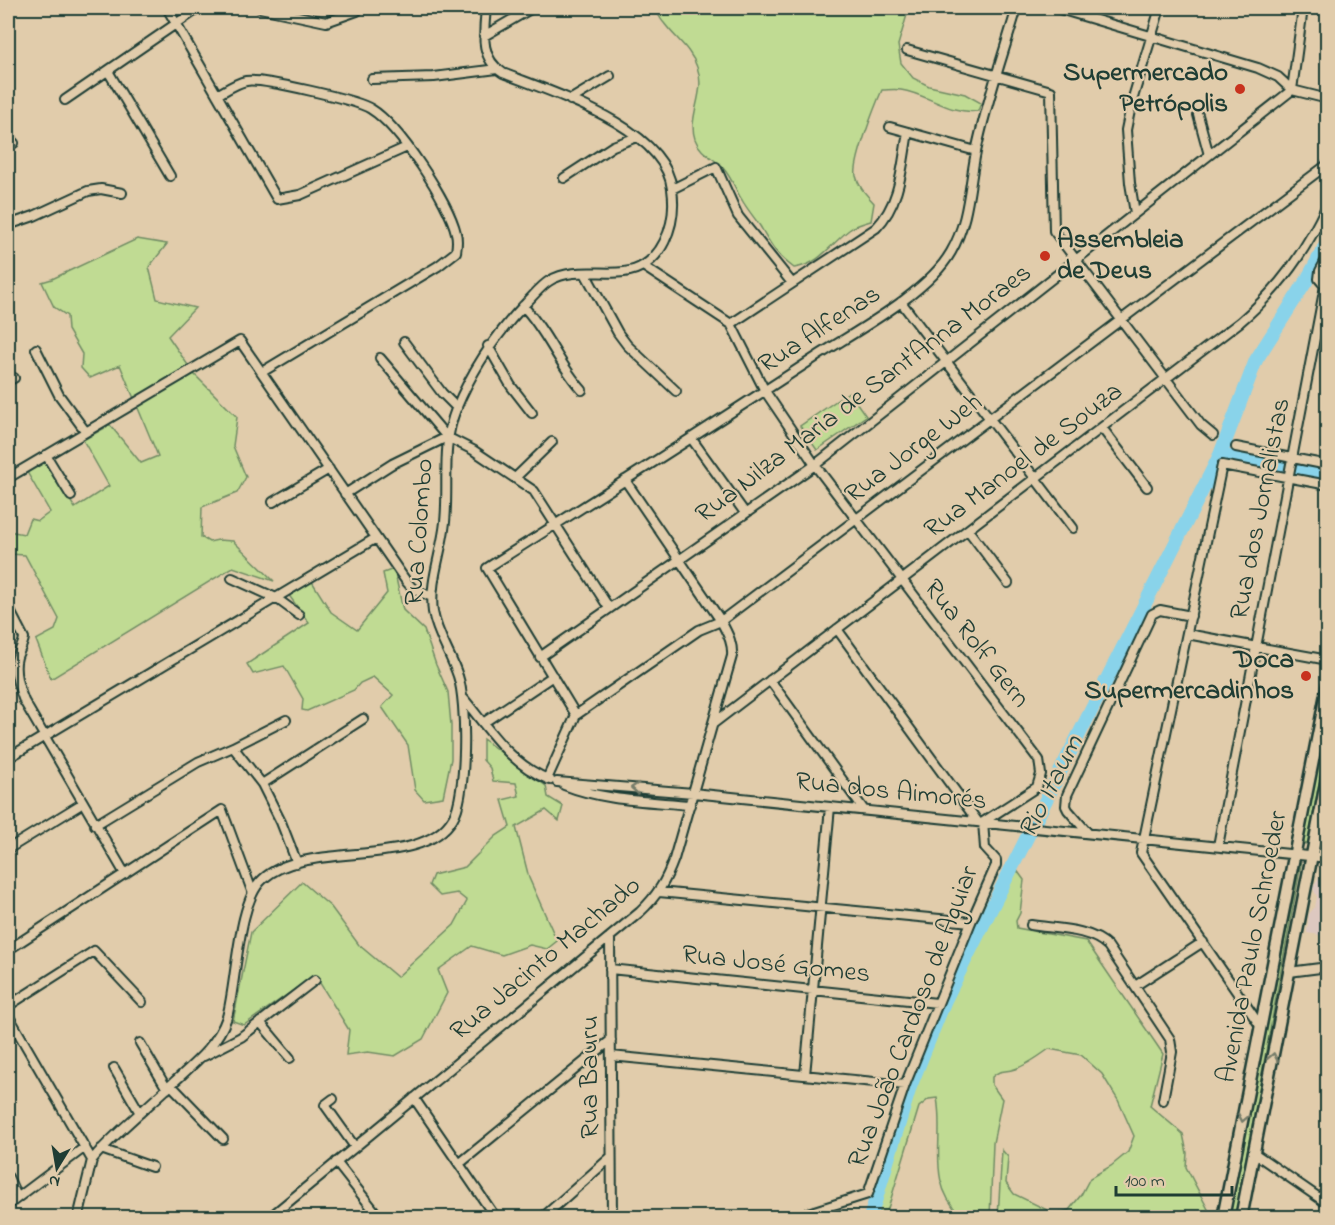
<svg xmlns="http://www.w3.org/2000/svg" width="1335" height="1225" font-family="'Indie Flower',sans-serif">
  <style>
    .built { fill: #ddc8c0 }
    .green { fill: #c0db93; stroke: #708c64; stroke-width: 1.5 }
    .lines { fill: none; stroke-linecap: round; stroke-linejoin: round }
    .stream { stroke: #5f97a1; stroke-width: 2 }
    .river { stroke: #89d3ea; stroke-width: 14 }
    .minor-casing { stroke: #1f3d34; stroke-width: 12 }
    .major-casing { stroke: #1f3d34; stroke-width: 15 }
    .minor { stroke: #e1ccab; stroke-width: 8 }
    .major { stroke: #e1ccab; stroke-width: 10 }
    .oneway { stroke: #767d6a }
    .poi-dot { fill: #c8321e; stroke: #e1ccab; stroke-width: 2 }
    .labels { text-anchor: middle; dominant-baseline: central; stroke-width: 4.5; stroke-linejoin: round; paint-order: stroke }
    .poi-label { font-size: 27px; font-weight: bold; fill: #1f3d34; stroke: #e1ccab; text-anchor: end }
    .street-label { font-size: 27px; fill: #1f3d34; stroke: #e1ccab }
    .water-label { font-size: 28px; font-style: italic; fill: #24443d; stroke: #e1ccab }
  </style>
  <rect width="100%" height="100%" fill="#e1ccab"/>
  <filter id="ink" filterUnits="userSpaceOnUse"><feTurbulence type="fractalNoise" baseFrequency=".0167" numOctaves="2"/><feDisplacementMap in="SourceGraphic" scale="12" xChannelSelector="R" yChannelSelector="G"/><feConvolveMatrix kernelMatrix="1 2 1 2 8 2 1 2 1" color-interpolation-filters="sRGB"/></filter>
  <g filter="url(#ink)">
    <path class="built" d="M 1323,875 L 1327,876 L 1327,936 L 1307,933 L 1309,914 L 1315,907 L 1317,897 L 1313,888 L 1317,880 Z"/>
    <path class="green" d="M 655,8 L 909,8 L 898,45 L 901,63 L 913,78 L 929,86 L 965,94 L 981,103 L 978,111 C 950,115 928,94 901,90 C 895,89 888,90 882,90 C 875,106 853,162 856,176 C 859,188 866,194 874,203 L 871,221 C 864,223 855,225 849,230 C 830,245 820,264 794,268 C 776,255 771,245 760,226 C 754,217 747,209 742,200 C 735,189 732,178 723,168 C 714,157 701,155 695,139 C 687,116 707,92 697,67 C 691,49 675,38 664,23 C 660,19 658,13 655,8 Z
      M 137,239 L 167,244 L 149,267 L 157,299 L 195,308 L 168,336 L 194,374 L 237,417 L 233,446 L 246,477 L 237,493 L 202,507 L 201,537 L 209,542 L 218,540 L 233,541 L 274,581 L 233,567 L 51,679 L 36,640 L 55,630 L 59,619 L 25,555 L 9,554 L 8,552 L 8,531 L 24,534 L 30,519 L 38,521 L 50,512 L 27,472 L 44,461 L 75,508 L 109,486 L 83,440 L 110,425 L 141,463 L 158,456 L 120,365 L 90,378 L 81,368 L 82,354 L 68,330 L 67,316 L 54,307 L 42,282 L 52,279 Z
      M 849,392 L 866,416 L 817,450 L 800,426 Z
      M 394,569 L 403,610 L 424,630 L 436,665 L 448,692 L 451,725 L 451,759 L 443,797 L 424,800 L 415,790 L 408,745 L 382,707 L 393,695 L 373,677 L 360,683 L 354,690 L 307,711 L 302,710 L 303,699 L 284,666 L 253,674 L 247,664 L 309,623 L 288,594 L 311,580 L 331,612 L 357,630 L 387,593 L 383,573 Z
      M 1327,711 L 1327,740 L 1308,842 L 1305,844 L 1303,841 Z
      M 483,739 L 546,786 L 548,797 L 563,806 L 559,821 L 546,810 L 516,827 L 529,878 L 557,941 L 547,949 L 530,945 L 502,955 L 472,946 L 438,970 L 447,993 L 423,1039 L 395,1056 L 368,1052 L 346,1055 L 349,1030 L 315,975 L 244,1025 L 233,1021 L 251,932 L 302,882 L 331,907 L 359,945 L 397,977 L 454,925 L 467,901 L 457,893 L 440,896 L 429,885 L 433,875 L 465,867 L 496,836 L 510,827 L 502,800 L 519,796 L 516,783 L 493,781 L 490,768 L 483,760 Z
      M 1300,862 L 1301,864 L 1235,1217 L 1229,1218 Z
      M 1016,869 L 1024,880 L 1020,913 L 1016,921 L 1017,928 L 1086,941 L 1163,1054 L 1150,1106 L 1183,1134 L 1187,1153 L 1186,1167 L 1212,1217 L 998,1217 L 1002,1150 L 1008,1157 L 1006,1183 L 1014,1194 L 1055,1214 L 1069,1210 L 1081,1195 L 1090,1178 L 1111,1166 L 1128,1152 L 1134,1136 L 1118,1100 L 1102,1074 L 1081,1055 L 1049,1049 C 1038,1057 1027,1065 1015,1069 C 1004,1073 1002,1068 992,1077 L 992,1085 L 1002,1099 L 993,1143 L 990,1217 L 961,1216 C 925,1180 945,1142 937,1098 L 929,1099 L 919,1107 L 886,1215 L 876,1210 L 913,1089 L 965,964 L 1005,888 L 1008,887 Z"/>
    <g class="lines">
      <path class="stream" d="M 709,12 L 728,13 L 751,8"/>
      <path class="river" d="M 1220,455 L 1328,476
        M 870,1218 L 910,1087 L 945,1000 L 1220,455 L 1256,360 L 1307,280 L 1328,241"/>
      <g class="minor-casing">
        <path id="minor" d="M 167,8 L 277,199 L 300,195 L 407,147
          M 260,8 L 326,22 L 357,11
          M 1056,8 L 1258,68 L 1278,77 L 1292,90 L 1328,99
          M 484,36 L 532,8
          M 907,50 L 1051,91 L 1054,231 L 1201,425 L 1213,435
          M 108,71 L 170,176
          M 372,79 L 434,77 L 497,69
          M 1292,90 L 1303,8
          M 217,95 C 226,90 236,83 246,81 C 261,78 358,100 371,109 C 399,126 449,202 456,233 C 458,240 457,245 456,252 L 438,266 L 262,372
          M 65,100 L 199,8
          M 570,100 L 610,76
          M 1198,115 L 1209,155
          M 890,127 L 976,151
          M 8,139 L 14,143
          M 564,178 L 613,146 L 637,137
          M 672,189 L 716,167 L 738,216 L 792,283
          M 1135,213 L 1130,183 L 1126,130 L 1132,101 L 1160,8
          M 8,225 L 34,216 L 88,191 L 101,189 L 122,193
          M 643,266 L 731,324 L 765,391 L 815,465 L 1039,760 L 1041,774 L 1037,787 L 983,822 L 985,848 L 996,860 L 996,865 L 971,922 L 905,1085 L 868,1194 L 792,1218
          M 585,273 L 618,333 L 627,345 L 676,391
          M 1325,286 L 1319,279 L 1320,271 L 1328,256
          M 901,302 L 1073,528
          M 523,306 C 547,331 559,365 582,390
          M 731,324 L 876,228 C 901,203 902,165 908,132
          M 404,342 L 442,393 L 457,408
          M 488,346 L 511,386 L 532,413
          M 36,349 L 59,395 L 86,432
          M 380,358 L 447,437 L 473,450 L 534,491 L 609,608
          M 8,381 L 14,378
          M 1102,428 L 1147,487
          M 691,438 L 745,513
          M 1236,447 L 1328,465
          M 46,455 L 71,496
          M 516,477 L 552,442
          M 8,478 L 240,341 L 406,581 L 413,589 L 432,597
          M 345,494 L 392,464 L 447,437
          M 273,502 L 329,469
          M 968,530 L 1008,583
          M 232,578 L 276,598 L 299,615
          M 8,607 L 24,638 C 23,645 19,651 17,657 C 13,672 19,688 24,701 L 125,874
          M 837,629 L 978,822
          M 1187,634 L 1328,660
          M 540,657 L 815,465 L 1292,90
          M 770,680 L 864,810
          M 464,699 C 490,731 511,765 550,780
          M 576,715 L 487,568 C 597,498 707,429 816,357 C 856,331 928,293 951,252 C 969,221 969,186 976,152 C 986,103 1003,55 1017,8
          M 483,723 L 553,676
          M 714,723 L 1240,322 C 1280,288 1306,251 1328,203
          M 233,747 L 262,784 L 281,822 L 297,863
          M 8,758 L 376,538
          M 547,779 L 576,715 L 699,630 L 721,621 L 1328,164
          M 557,782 L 693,793 L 1328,858
          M 262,784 L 363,719
          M 564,785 C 604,801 648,801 690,805
          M 95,825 L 198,762 L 233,747 L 286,720
          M 1088,833 L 1068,810 L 1066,806 L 1067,795 L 1152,614 L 1160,610 L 1191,616
          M 1218,846 L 1325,286
          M 8,849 L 83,803
          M 659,892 L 971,922
          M 1031,925 C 1055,929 1090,928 1108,946 L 1170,1039 L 1172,1052 L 1163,1100
          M 610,937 L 612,1218
          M 8,950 L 222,810 L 252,891
          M 610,969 L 937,1003
          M 1289,972 L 1328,967
          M 1135,986 L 1203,942
          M 8,1006 L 94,951 L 142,1002
          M 8,1015 L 92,1160
          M 260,1022 L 290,1058
          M 1261,1027 L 1141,853 L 1222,465 L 1328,485
          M 140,1043 L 167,1089
          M 204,1056 L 241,1037 L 315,980
          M 611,1056 L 905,1085
          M 114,1068 L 140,1113
          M 805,1075 L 830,807
          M 171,1085 L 223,1139
          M 414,1098 L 496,1218
          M 333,1099 L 325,1105 L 355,1147
          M 101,1149 L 152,1167
          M 1254,1153 L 1328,1204
          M 336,1162 L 380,1218
          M 459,1164 L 611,1040
          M 8,1177 L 17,1197
          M 8,1205 L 85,1147
          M 78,1218 L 92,1160 L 97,1154 C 121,1128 149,1106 175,1081 C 196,1062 218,1044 227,1017 C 237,982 237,902 263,879 C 307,839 423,871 453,818 C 467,795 467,702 458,676 C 451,654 437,635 433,612 C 429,582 442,552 445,522 C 449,482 441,447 456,409 C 473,368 497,333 527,302 C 534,295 541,286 549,281 C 572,267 600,275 624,272 C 663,267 677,223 672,189 C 665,127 553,93 503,73 C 479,58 484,32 486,8
          M 269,1218 L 640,912 C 657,896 666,881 674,859 L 732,656 C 733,642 727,633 721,621 L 625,480
          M 542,1218 L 611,1157"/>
      </g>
      <g class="major-casing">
        <path id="major" d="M 1223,1218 L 1328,684
          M 1241,1218 L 1328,773"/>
      </g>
      <use href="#minor" class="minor"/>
      <use href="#major" class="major"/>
    </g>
    <defs><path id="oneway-chevron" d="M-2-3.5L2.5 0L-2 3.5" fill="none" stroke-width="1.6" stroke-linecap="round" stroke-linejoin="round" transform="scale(1.5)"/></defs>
    <g class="oneway">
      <use href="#oneway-chevron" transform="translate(635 788) rotate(-176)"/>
      <use href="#oneway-chevron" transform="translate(1273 1057) rotate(-79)"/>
      <use href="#oneway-chevron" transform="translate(1243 1118) rotate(101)"/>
    </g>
  </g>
  <g class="poi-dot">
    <circle cx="1240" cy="89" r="6"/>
    <circle cx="1045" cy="256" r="6"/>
    <circle cx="1306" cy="676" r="6"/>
  </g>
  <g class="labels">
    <g class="poi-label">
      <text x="1228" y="73">Supermercado<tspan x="1228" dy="31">Petrópolis</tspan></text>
      <text x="1057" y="240" text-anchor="start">Assembleia<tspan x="1057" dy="31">de Deus</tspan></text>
      <text x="1294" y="660">Doca<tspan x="1294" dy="31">Supermercadinhos</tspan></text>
    </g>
    <g class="street-label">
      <text transform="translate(820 330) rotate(-33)">Rua Alfenas</text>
      <text transform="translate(864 394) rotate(-37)">Rua Nilza Maria de Sant'Anna Moraes</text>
      <text transform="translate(914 449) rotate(-37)">Rua Jorge Weh</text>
      <text transform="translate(1024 461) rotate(-37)">Rua Manoel de Souza</text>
      <text transform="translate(1261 509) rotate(-79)">Rua dos Jornalistas</text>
      <text transform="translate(420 532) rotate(-86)">Rua Colombo</text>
      <text transform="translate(976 644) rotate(52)">Rua Rolf Gern</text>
      <text transform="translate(891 792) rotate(6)">Rua dos Aimorés</text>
      <text transform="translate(1253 947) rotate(-79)">Avenida Paulo Schroeder</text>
      <text transform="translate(546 959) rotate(-40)">Rua Jacinto Machado</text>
      <text transform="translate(776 965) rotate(6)">Rua José Gomes</text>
      <text transform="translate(914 1017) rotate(-69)">Rua João Cardoso de Aguiar</text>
      <text transform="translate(590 1077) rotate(-90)">Rua Bauru</text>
    </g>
    <g class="water-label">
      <text transform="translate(1052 787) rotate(-63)">Rio Itaum</text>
    </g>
  </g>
  <rect width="1335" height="1225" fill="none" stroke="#e1ccab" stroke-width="30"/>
  <rect x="15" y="15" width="1305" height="1195" fill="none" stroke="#1f3d34" stroke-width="2" filter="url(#ink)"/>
  <g transform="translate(57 1168) rotate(191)" stroke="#e1ccab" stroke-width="4.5" paint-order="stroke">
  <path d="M0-4.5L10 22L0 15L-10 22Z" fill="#1f3d34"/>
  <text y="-9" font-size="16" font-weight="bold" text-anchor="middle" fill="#1f3d34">N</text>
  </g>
  <path d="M1116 1186v9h116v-9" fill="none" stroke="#1f3d34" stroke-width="3"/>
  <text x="1125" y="1186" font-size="18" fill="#1f3d34" stroke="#e1ccab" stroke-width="4.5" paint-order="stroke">100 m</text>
</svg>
